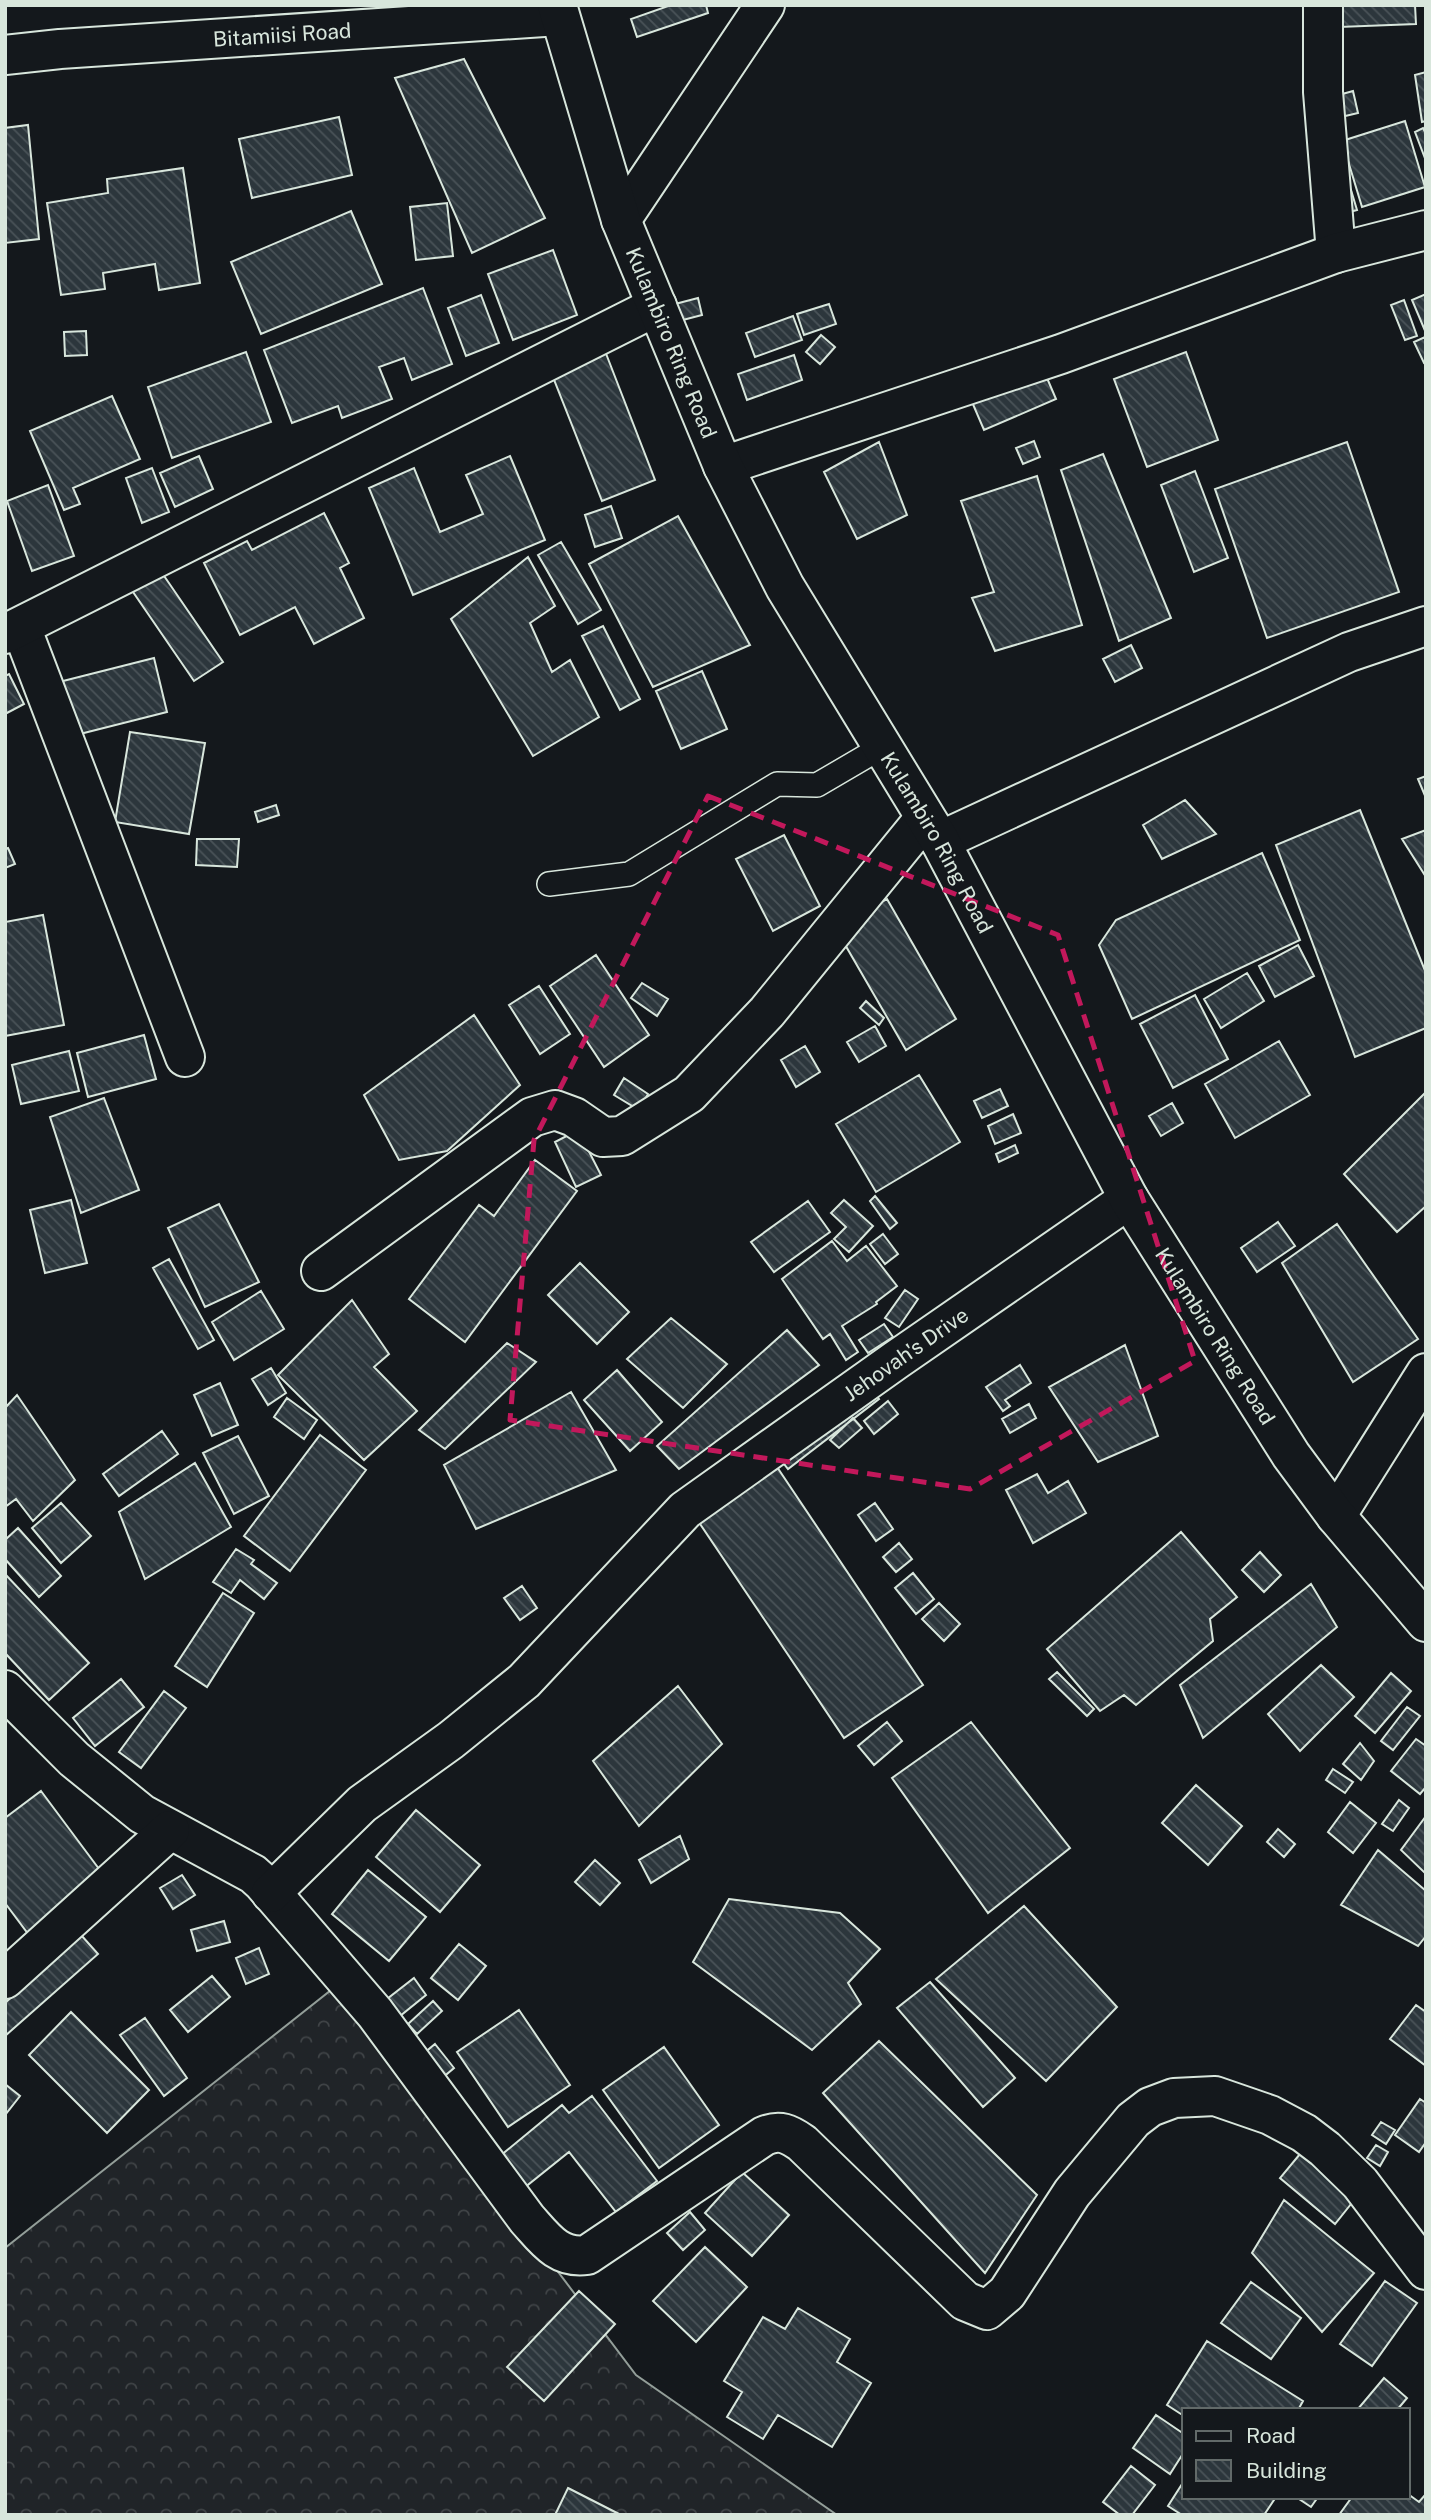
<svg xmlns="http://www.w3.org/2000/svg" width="1431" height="2520" font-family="'Public Sans',sans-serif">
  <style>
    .forest { fill: url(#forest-crowns); stroke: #939e99; stroke-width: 2 }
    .building { fill: url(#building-back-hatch); stroke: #d8e6dc; stroke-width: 2 }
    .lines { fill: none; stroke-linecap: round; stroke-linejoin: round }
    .service-casing { stroke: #d8e6dc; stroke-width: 26 }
    .minor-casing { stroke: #d8e6dc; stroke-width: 42 }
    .tertiary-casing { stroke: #d8e6dc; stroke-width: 42 }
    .service { stroke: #14181c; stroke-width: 23 }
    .minor { stroke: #14181c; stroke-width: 38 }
    .tertiary { stroke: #14181c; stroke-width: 38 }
    .marked { fill: none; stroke: #c2185b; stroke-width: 5; stroke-dasharray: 14 9; stroke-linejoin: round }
    .labels { text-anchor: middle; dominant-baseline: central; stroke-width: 5; stroke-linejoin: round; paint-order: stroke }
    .street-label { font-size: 21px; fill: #d8e6dc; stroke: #14181c }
  </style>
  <defs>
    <pattern id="forest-crowns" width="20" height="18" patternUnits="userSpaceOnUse" patternTransform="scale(1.75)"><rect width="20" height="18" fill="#202428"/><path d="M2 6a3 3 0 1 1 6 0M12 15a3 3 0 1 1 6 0" fill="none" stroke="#404447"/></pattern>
    <pattern id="building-back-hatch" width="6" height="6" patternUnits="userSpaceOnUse" patternTransform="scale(1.75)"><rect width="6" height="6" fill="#2c363c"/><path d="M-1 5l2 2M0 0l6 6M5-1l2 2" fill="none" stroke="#4a5358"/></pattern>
  </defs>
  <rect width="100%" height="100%" fill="#14181c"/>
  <path class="forest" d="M 340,1983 L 636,2375 L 837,2515 L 5,2515 L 5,2248 Z"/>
  <path class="building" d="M 671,5 L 706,5 L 708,13 L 637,37 L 631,19 Z
    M 1338,5 L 1415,5 L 1416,24 L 1339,27 Z
    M 464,59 L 545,218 L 472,253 L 395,78 Z
    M 1426,72 L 1426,121 L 1422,122 L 1415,75 Z
    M 1353,91 L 1358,113 L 1341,117 L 1335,96 Z
    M 339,117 L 352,175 L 252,198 L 239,139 Z
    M 1405,121 L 1425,187 L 1362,207 L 1342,141 Z
    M 28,125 L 39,239 L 5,243 L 5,128 Z
    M 1423,128 L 1426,134 L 1426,161 L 1415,132 Z
    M 183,168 L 200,283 L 159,290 L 155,264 L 103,273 L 105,289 L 61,295 L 47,203 L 108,193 L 107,179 Z
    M 1351,190 L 1357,210 L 1342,214 L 1336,195 Z
    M 447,203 L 453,256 L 416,260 L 410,207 Z
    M 351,211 L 382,284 L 261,334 L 231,262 Z
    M 553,250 L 577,315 L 513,340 L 488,274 Z
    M 423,288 L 452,364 L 412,380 L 404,358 L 379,367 L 392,399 L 342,418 L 338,406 L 292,423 L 264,350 Z
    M 1426,294 L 1426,333 L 1412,300 Z
    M 481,295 L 499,343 L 466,356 L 448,308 Z
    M 698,298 L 702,315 L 679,321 L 675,304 Z
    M 1404,300 L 1417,336 L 1405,340 L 1391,305 Z
    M 829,304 L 836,324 L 804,335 L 797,314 Z
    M 793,316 L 802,340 L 755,357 L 746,333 Z
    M 86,331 L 87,355 L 65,356 L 64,332 Z
    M 821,335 L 835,347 L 820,364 L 806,352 Z
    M 1425,337 L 1426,362 L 1424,363 L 1414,342 Z
    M 605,351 L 655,480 L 602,501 L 551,372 Z
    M 246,352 L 271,422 L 172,458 L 148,387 Z
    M 1186,352 L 1218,440 L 1147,467 L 1114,379 Z
    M 794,355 L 802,380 L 747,400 L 738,374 Z
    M 1044,371 L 1056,399 L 984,430 L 972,402 Z
    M 112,396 L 140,459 L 73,488 L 80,504 L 64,510 L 30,431 Z
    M 1034,441 L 1040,457 L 1023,464 L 1016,448 Z
    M 879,442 L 907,515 L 857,539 L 824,472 Z
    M 1347,442 L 1399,592 L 1267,638 L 1215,489 Z
    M 1103,454 L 1171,618 L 1119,641 L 1061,470 Z
    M 199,456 L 213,489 L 175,507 L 160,473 Z
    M 510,456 L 545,540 L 413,595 L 369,488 L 414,468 L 440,532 L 483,514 L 466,475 Z
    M 152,468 L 169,512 L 142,523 L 126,478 Z
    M 1195,471 L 1228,558 L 1194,572 L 1161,485 Z
    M 1037,476 L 1082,625 L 995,651 L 972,598 L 994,592 L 961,501 Z
    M 48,485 L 74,556 L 32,571 L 7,501 Z
    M 611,506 L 622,538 L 595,547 L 585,515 Z
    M 324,513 L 349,563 L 340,568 L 364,618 L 314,644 L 295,607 L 240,635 L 204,563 L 247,541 L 252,550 Z
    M 678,516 L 750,645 L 653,687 L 589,564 Z
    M 561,542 L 601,610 L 578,624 L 538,555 Z
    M 528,557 L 555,606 L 530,623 L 552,672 L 570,660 L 599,717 L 533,756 L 451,619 Z
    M 160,570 L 223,662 L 194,681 L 131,589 Z
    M 603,626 L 640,699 L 620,710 L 582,636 Z
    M 1131,645 L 1142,668 L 1115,682 L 1103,659 Z
    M 154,658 L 167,712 L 76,735 L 63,681 Z
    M 702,671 L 727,729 L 681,749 L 656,691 Z
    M 9,674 L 24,704 L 5,714 L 5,676 Z
    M 130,732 L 205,743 L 189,834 L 115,822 Z
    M 1426,776 L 1426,798 L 1418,779 Z
    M 1185,800 L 1216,834 L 1162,859 L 1143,825 Z
    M 276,805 L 279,815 L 258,822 L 255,812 Z
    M 1360,810 L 1426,973 L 1426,1028 L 1355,1057 L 1276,845 Z
    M 1426,830 L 1426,877 L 1402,839 Z
    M 784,835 L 820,906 L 773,931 L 736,859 Z
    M 197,839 L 239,839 L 237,867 L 196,865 Z
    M 8,848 L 15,864 L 5,868 L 5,849 Z
    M 1262,853 L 1300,940 L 1132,1019 L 1099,945 L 1116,920 Z
    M 887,899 L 956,1019 L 906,1050 L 836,929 Z
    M 43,915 L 64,1025 L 5,1036 L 5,922 Z
    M 1298,945 L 1314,976 L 1275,997 L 1259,966 Z
    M 596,955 L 649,1035 L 604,1067 L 550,986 Z
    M 1247,973 L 1264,1001 L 1221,1028 L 1204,999 Z
    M 642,983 L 668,999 L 657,1016 L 631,998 Z
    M 539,986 L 570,1034 L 540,1054 L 509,1005 Z
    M 1195,995 L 1228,1059 L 1173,1088 L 1140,1024 Z
    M 866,1001 L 884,1018 L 879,1025 L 860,1008 Z
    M 474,1015 L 520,1085 L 447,1151 L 399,1160 L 364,1095 Z
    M 875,1026 L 886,1046 L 859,1062 L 847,1042 Z
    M 144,1035 L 156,1079 L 88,1097 L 77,1053 Z
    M 1279,1041 L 1310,1095 L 1235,1138 L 1205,1084 Z
    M 805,1046 L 820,1072 L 796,1087 L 781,1060 Z
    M 69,1051 L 79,1091 L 21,1104 L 12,1065 Z
    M 919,1075 L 960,1142 L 876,1192 L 836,1124 Z
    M 624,1078 L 648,1094 L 639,1110 L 614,1095 Z
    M 1000,1089 L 1008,1106 L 982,1118 L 974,1101 Z
    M 1426,1092 L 1426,1206 L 1397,1232 L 1344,1174 Z
    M 104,1098 L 139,1190 L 81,1213 L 50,1117 Z
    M 1172,1103 L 1183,1123 L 1161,1136 L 1149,1116 Z
    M 1013,1114 L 1021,1133 L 995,1144 L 988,1126 Z
    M 578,1130 L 601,1175 L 576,1187 L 555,1142 Z
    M 1015,1145 L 1018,1153 L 999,1162 L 996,1154 Z
    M 535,1160 L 577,1191 L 465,1342 L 409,1299 L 479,1205 L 494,1216 Z
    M 875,1196 L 897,1223 L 890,1229 L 870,1201 Z
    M 71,1200 L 87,1263 L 45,1273 L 30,1210 Z
    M 844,1200 L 873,1226 L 849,1252 L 834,1239 L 846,1227 L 831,1213 Z
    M 808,1201 L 830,1232 L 774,1272 L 751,1242 Z
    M 219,1204 L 259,1282 L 205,1307 L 168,1228 Z
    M 1278,1222 L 1295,1246 L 1257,1272 L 1241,1248 Z
    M 1337,1224 L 1418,1339 L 1353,1382 L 1282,1263 Z
    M 883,1234 L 898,1254 L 885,1264 L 870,1244 Z
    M 832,1241 L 847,1261 L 866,1246 L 897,1286 L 876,1302 L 877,1304 L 842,1326 L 858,1352 L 846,1360 L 830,1334 L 823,1339 L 782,1279 Z
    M 169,1259 L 214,1340 L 198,1349 L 153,1268 Z
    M 580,1263 L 629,1312 L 597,1344 L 548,1295 Z
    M 905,1290 L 918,1299 L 899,1327 L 885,1318 Z
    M 261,1291 L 284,1329 L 234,1360 L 212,1322 Z
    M 352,1300 L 389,1354 L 374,1367 L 417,1411 L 364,1460 L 278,1375 Z
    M 671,1318 L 727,1364 L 683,1408 L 627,1359 Z
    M 884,1324 L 893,1337 L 868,1353 L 859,1340 Z
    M 787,1330 L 819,1365 L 679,1469 L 657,1446 Z
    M 507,1343 L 536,1362 L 445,1449 L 419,1430 Z
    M 1125,1345 L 1158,1436 L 1098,1462 L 1049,1387 Z
    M 1020,1365 L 1031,1383 L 1005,1400 L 1010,1406 L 1003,1411 L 986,1387 Z
    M 271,1368 L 286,1393 L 268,1405 L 252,1379 Z
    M 617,1370 L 662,1422 L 630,1451 L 584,1400 Z
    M 220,1383 L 238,1425 L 212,1436 L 194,1395 Z
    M 868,1385 L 879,1399 L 788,1469 L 777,1455 Z
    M 571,1392 L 616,1470 L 476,1529 L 444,1465 Z
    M 17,1395 L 75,1480 L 33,1521 L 16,1499 L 5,1507 L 5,1408 Z
    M 287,1398 L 317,1420 L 304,1439 L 274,1417 Z
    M 888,1401 L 898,1414 L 874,1434 L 864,1421 Z
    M 1029,1404 L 1036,1418 L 1010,1433 L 1002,1419 Z
    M 853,1418 L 862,1428 L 839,1448 L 830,1440 Z
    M 162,1431 L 178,1454 L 119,1496 L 103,1474 Z
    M 320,1435 L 366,1470 L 290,1571 L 244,1536 Z
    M 238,1436 L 269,1496 L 234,1514 L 203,1453 Z
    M 771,1458 L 923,1685 L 844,1738 L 692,1512 Z
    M 195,1463 L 231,1527 L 145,1579 L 119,1512 Z
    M 1037,1474 L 1048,1493 L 1068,1481 L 1086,1513 L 1033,1543 L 1006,1490 Z
    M 61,1503 L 91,1536 L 61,1563 L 32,1528 Z
    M 875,1503 L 893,1529 L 876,1541 L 858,1515 Z
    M 18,1528 L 61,1576 L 39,1597 L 5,1559 L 5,1540 Z
    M 1181,1532 L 1237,1597 L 1210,1619 L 1213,1641 L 1136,1705 L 1124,1695 L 1100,1711 L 1047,1649 Z
    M 899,1543 L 912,1559 L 896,1572 L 883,1557 Z
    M 236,1549 L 254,1560 L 251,1564 L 277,1583 L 264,1599 L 240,1580 L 231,1593 L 213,1582 Z
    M 1260,1552 L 1281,1575 L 1264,1592 L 1242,1570 Z
    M 913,1573 L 934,1599 L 916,1614 L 895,1588 Z
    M 5,1574 L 89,1663 L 49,1700 L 5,1653 Z
    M 1311,1584 L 1337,1627 L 1203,1738 L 1180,1685 Z
    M 522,1586 L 537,1608 L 520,1620 L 504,1598 Z
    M 223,1593 L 254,1613 L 207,1687 L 175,1666 Z
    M 939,1603 L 960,1624 L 944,1641 L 922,1619 Z
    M 1321,1665 L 1354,1697 L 1300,1751 L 1268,1714 Z
    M 1057,1672 L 1094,1709 L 1087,1716 L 1049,1679 Z
    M 1391,1673 L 1411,1691 L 1375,1733 L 1355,1716 Z
    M 121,1679 L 144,1707 L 95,1746 L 73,1718 Z
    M 678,1686 L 722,1744 L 639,1826 L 593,1761 Z
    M 164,1691 L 186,1708 L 141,1768 L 119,1752 Z
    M 1407,1707 L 1420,1716 L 1393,1750 L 1381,1741 Z
    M 887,1722 L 902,1741 L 874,1765 L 858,1746 Z
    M 971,1722 L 1070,1848 L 988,1913 L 892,1778 Z
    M 1416,1739 L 1426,1746 L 1426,1787 L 1420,1794 L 1391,1771 Z
    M 1360,1743 L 1374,1761 L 1361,1780 L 1343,1764 Z
    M 1333,1769 L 1353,1782 L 1345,1793 L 1326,1780 Z
    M 1196,1785 L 1242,1826 L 1208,1865 L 1162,1823 Z
    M 41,1791 L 105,1877 L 29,1935 L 5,1903 L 5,1818 Z
    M 1399,1800 L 1409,1808 L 1393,1831 L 1382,1824 Z
    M 1350,1802 L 1376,1823 L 1353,1853 L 1328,1832 Z
    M 416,1810 L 480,1865 L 440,1912 L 376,1857 Z
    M 1426,1816 L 1426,1874 L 1401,1850 Z
    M 1278,1829 L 1295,1844 L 1284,1857 L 1267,1842 Z
    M 680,1836 L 689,1859 L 651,1883 L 639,1860 Z
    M 1378,1850 L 1426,1891 L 1426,1936 L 1418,1946 L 1341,1905 Z
    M 595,1860 L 620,1883 L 600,1905 L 575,1882 Z
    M 368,1870 L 426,1917 L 389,1961 L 332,1914 Z
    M 182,1875 L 195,1895 L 173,1909 L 160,1888 Z
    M 729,1899 L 840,1913 L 880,1949 L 848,1983 L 861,2004 L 812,2050 L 693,1962 Z
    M 1024,1906 L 1117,2007 L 1046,2081 L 936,1979 Z
    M 224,1921 L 230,1942 L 197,1951 L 191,1930 Z
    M 81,1935 L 98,1954 L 5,2036 L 5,2003 Z
    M 459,1944 L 486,1966 L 458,2000 L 431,1978 Z
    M 259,1948 L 269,1974 L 246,1984 L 236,1958 Z
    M 212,1976 L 230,1997 L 188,2032 L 170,2010 Z
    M 414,1978 L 426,1995 L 400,2016 L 387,1999 Z
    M 930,1982 L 1015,2078 L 983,2107 L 897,2008 Z
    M 433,2001 L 442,2011 L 417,2034 L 408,2024 Z
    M 1416,2005 L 1426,2012 L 1426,2066 L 1390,2039 Z
    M 519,2010 L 570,2085 L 508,2127 L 457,2052 Z
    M 71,2012 L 149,2090 L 107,2133 L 29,2055 Z
    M 145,2018 L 187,2078 L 164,2096 L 120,2035 Z
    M 879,2041 L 1037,2195 L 985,2273 L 823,2093 Z
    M 435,2044 L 454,2068 L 441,2079 L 423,2054 Z
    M 664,2047 L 719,2125 L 659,2168 L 603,2090 Z
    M 5,2084 L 20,2096 L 5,2115 Z
    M 592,2096 L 657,2181 L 616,2212 L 569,2152 L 519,2192 L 494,2161 L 562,2105 L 569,2113 Z
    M 1420,2099 L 1426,2103 L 1426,2142 L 1419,2152 L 1395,2135 Z
    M 1381,2122 L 1395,2130 L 1386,2144 L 1372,2135 Z
    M 1376,2145 L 1388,2152 L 1380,2166 L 1367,2158 Z
    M 1300,2154 L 1355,2199 L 1335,2224 L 1280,2178 Z
    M 742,2172 L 789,2215 L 752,2256 L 705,2213 Z
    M 1284,2200 L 1374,2273 L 1322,2332 L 1252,2253 Z
    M 690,2212 L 705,2230 L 683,2250 L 667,2233 Z
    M 705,2247 L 747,2287 L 696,2342 L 653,2301 Z
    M 1385,2281 L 1417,2303 L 1372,2366 L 1340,2344 Z
    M 1251,2282 L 1301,2318 L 1271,2359 L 1221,2323 Z
    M 579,2291 L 615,2324 L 544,2401 L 507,2367 Z
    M 798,2308 L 850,2339 L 837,2362 L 871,2383 L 832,2447 L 778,2415 L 763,2439 L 727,2417 L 742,2392 L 724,2381 L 763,2317 L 785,2329 Z
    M 1207,2341 L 1303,2401 L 1298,2410 L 1184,2410 L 1184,2416 L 1167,2405 Z
    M 1384,2378 L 1407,2398 L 1397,2410 L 1357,2410 Z
    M 1156,2415 L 1184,2434 L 1184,2452 L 1170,2474 L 1133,2448 Z
    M 1131,2466 L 1155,2485 L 1132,2515 L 1120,2515 L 1103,2502 Z
    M 1184,2481 L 1184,2497 L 1276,2497 L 1264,2515 L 1182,2515 L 1168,2506 Z
    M 568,2488 L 621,2515 L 555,2515 Z
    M 1408,2494 L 1419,2502 L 1426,2494 L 1426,2515 L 1339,2515 L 1352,2497 L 1408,2497 Z
    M 1296,2497 L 1318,2497 L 1311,2507 Z"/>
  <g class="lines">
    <g class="service-casing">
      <path id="service" d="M 549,884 L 629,874 L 777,784 L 817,785 L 882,747"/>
    </g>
    <g class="minor-casing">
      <g id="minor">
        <path d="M 1323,5 L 1323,92 L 1336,253"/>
        <path id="s1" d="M 5,55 L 60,49 L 559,16"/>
        <path d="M 621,220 L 765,5"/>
        <path d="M 723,466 L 1061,354 L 1336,253 L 1426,230"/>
        <path d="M 21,627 L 185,1057"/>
        <path d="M 5,634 L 657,306"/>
        <path d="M 940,841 L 1349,652 L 1426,626"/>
        <path d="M 321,1271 L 532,1117 L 555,1110 L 574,1117 L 603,1137 L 622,1136 L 689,1094 L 767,1012 L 925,818"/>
        <path d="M 1336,1516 L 1426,1373"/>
        <path d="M 5,1690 L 74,1759 L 142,1814 L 253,1874 L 263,1883 L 375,2013 L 527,2219 C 545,2239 558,2259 587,2255 L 764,2136 C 780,2129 789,2134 802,2143 L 965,2301 L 987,2310 L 1007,2293 L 1072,2193 L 1133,2120 L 1150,2107 L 1174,2098 L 1215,2096 L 1270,2115 L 1304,2133 L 1325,2149 L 1360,2183 L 1426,2270"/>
        <path id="s2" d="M 271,1893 L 362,1804 L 451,1740 L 524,1681 L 685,1510 L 896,1360 L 1129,1199"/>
        <path d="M 5,1979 L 170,1830"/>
      </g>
    </g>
    <g class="tertiary-casing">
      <g id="tertiary">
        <path id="s3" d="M 557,5 L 621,220 L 723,466 L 785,587 L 940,841 L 1129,1199 L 1291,1455 L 1336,1516 L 1426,1622"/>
      </g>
    </g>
    <use href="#service" class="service"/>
    <use href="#minor" class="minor"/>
    <use href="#tertiary" class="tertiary"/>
  </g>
  <path class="marked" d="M 708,796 L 1058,935 L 1195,1361 L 970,1489 L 510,1420 L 534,1140 Z"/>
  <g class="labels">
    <g class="street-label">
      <text stroke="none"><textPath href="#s1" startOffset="278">Bitamiisi Road</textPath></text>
      <text stroke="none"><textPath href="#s3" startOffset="357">Kulambiro Ring Road</textPath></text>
      <text stroke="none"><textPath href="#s3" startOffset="924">Kulambiro Ring Road</textPath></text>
      <text stroke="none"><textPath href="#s3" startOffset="1491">Kulambiro Ring Road</textPath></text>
      <text stroke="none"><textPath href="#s2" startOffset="836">Jehovah's Drive</textPath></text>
    </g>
  </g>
  <rect width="1431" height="2520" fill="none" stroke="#d8e6dc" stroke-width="14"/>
  <rect x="1182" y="2408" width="228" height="91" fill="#14181c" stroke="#626a69" stroke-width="2"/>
  <rect x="1196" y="2431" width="35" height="10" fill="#14181c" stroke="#626a69" stroke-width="2"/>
  <text x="1246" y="2443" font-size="21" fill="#d8e6dc">Road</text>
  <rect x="1196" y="2460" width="35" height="21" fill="url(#building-back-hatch)" stroke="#626a69" stroke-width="2"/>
  <text x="1246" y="2478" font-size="21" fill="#d8e6dc">Building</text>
</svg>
